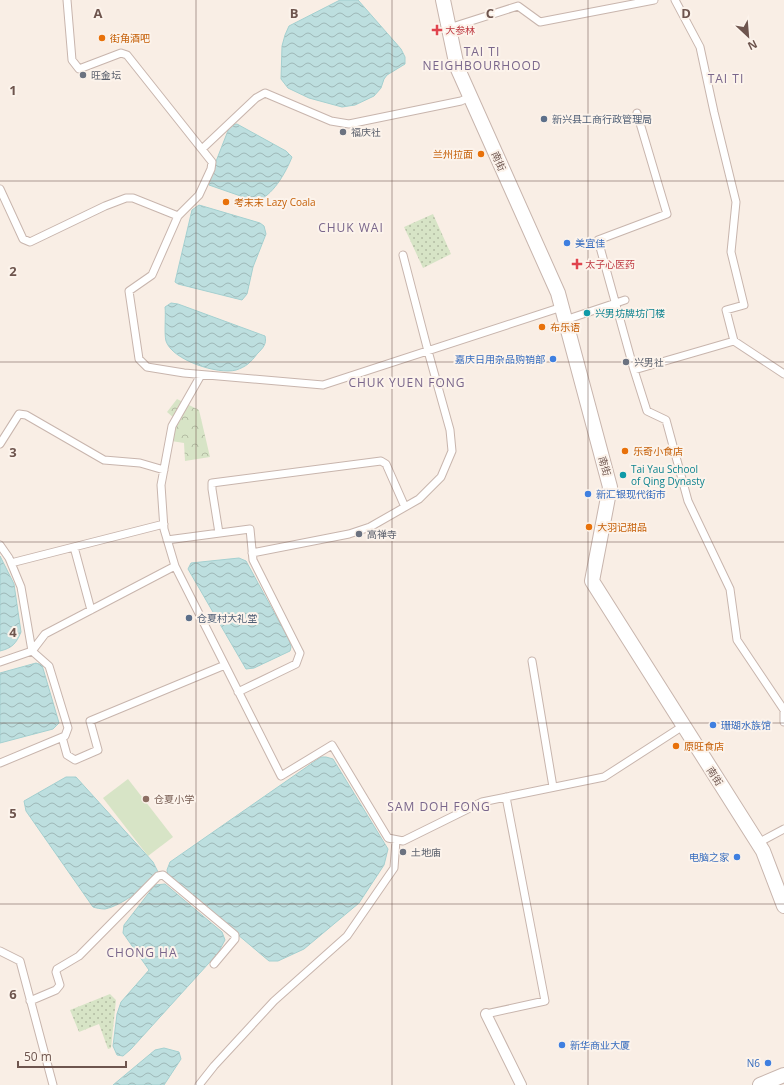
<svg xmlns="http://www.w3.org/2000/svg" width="784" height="1085" font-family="'Open Sans','Noto Sans SC',sans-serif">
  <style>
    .grass { fill: url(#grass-dots) }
    .park { fill: url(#park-crowns) }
    .pitch { fill: #d7e4c6 }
    .water { fill: url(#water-waves); stroke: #a4d0d0 }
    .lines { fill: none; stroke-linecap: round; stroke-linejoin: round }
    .service-casing { stroke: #c8b5ad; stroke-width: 9 }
    .pedestrian-casing { stroke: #c8b5ad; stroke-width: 12 }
    .minor-casing { stroke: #c8b5ad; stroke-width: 16 }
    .service { stroke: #fff; stroke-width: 7 }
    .pedestrian { stroke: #fff; stroke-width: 10 }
    .minor { stroke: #fff; stroke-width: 14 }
    .grid { fill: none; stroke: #6e554e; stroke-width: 1; stroke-opacity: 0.55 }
    .health-dot { fill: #e0444e; stroke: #fcf3eb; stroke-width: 1.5 }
    .food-dot { fill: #e8710a; stroke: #fcf3eb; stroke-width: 1.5 }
    .worship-dot { fill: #6b7280; stroke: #fcf3eb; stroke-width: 1.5 }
    .service-dot { fill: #5c6f8a; stroke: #fcf3eb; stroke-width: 1.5 }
    .shop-dot { fill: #3f7fe0; stroke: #fcf3eb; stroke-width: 1.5 }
    .culture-dot { fill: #0f9aa8; stroke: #fcf3eb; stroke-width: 1.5 }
    .education-dot { fill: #8d6e63; stroke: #fcf3eb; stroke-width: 1.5 }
    .labels { text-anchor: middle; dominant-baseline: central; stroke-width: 4; stroke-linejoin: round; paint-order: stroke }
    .health-label { font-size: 10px; fill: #be3a42; stroke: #fcf3eb; text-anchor: start }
    .food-label { font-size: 10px; fill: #c56008; stroke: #fcf3eb; text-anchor: start }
    .worship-label { font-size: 10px; fill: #5b616d; stroke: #fcf3eb; text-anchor: start }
    .service-label { font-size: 10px; fill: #4e5e75; stroke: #fcf3eb; text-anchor: start }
    .street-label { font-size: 10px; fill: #6e554e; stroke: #fcf3eb }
    .shop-label { font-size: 10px; fill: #366cbe; stroke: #fcf3eb; text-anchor: start }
    .culture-label { font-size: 10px; fill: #0d838f; stroke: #fcf3eb; text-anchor: start }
    .education-label { font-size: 10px; fill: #785e54; stroke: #fcf3eb; text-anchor: start }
    .quarter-label { font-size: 12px; letter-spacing: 1px; fill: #79668b; stroke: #fcf3eb }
    .grid-label { font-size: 13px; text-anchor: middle; font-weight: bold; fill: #6e554e; stroke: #fcf3eb; stroke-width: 4; stroke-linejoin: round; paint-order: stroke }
  </style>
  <defs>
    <pattern id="grass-dots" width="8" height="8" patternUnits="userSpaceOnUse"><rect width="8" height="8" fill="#d7e4c6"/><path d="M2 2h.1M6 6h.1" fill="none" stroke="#b3bca3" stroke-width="1.8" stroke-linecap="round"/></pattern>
    <pattern id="park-crowns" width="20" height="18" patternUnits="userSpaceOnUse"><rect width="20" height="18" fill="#d7e4c6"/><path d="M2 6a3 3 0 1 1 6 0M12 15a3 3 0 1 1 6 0" fill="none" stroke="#b3bca3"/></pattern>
    <pattern id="water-waves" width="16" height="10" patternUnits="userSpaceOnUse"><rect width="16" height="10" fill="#bddfdf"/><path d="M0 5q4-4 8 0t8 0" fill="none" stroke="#9eb8b7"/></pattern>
  </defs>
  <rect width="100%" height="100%" fill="#f9eee5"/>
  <path class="grass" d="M 433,214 L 451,254 L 423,268 L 404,227 Z
    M 110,994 L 116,1000 L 111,1048 L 108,1049 L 99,1024 L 79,1032 L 70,1010 Z"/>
  <path class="park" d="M 177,399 L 199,410 L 210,457 L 185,461 L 184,443 L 165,440 L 174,418 L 167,412 Z"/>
  <path class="pitch" d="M 128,779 L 173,837 L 148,856 L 103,798 Z"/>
  <path class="water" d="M 340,0 L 358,0 L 401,49 L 405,57 L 405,64 L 387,75 L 384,79 L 381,88 L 374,96 L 355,105 L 342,107 L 309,98 L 288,88 L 281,79 L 282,46 L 285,35 L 289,26 Z
    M 237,124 L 286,151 L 292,157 C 286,172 272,198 255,201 L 209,185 L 208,182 L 229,128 L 231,125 Z
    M 199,205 L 260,223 L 264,226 L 266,234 L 253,267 L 247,294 L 242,300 L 178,284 L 175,282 L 192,210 Z
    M 171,303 L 178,304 L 265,336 C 267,344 263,348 257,354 C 251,362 246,367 236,370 C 218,375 172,360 166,341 C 164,334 166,315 165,307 Z
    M 0,556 L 14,584 L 21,632 C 16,644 12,648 0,651 Z
    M 239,558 L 246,561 L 289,640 L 291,647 L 290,651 L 254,668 L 246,669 L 188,569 L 191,563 Z
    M 36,663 L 42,665 L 59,723 L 53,729 L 0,743 L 0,673 Z
    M 321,757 L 326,757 L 333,759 L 388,849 L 384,865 L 359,903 L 304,949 L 278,961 L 269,961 L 168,876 L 167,870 L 170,862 Z
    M 66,777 L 76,777 L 153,862 L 158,872 C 147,886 123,905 105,909 C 101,909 96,908 93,907 L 26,811 L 24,801 Z
    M 165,884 L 222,932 L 225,940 L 218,953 L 131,1049 L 123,1056 L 117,1055 L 113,1046 L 117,1014 L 121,1002 L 149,970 L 123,933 L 124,925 L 155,885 Z
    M 164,1048 L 179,1052 L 181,1059 L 164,1085 L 113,1085 L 155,1050 Z"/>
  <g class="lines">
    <g class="service-casing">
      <path id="service" d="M 67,0 L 72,60 L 79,69 L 121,53 L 127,55 L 212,162 L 211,169 L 199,195 L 178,216 L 152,275 L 129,291 L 139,359 L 147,367 L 184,373 L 323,385 L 562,307
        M 675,0 L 700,47 L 714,112 L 736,202 L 731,252 L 744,305 L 726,310 L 734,341 L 784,374
        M 449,28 L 518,6 L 540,22 L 654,0
        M 637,113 L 667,214 L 598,240 L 634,370 L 734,341
        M 202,149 L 256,98 L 265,93 L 331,121 L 349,124 L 461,101 L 470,97
        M 0,189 L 23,239 L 30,242 L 105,206 L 126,198 L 133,198 L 178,216
        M 565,320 L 625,300
        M 634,370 L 647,411 L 666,420 L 688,501 L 730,589 L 737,640 L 784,710
        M 0,444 L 19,414 L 26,415 L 104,460 L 140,463 L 164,470
        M 219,533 L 212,489 L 212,483 L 381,461 L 386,464 L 405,507
        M 167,540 L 250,529 L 253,560 L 300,653 L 296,664 L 238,692
        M 0,545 L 9,558 L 21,587 L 32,651 L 49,666 L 68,728 L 65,736 L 0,763
        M 74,547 L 91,610
        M 252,553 L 349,534 L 370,527 L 419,499 L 441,477 L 452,451 L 450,430 L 428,351 L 403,255
        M 11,563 L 164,524
        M 175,566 L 164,529 L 161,485 L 172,426 L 201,375
        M 532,661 L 553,787
        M 0,662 L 32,651 L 45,634 L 175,566 L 281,776 L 332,745 L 388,838 L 403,841 L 482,802 L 604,777 L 683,726
        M 784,710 L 784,722
        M 62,737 L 67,755 L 75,760 L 98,750 L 90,721 L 225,665
        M 758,843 L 784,829
        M 0,951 L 20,961 L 53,1085
        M 30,1001 L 56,990 L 60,985 L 56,972 L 57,969 L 79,956 L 158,876 L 163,875 L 235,935 L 235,939 L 214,964
        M 486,1014 L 545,1001 L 506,797
        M 199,1085 L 214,1066 L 274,1001 L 347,936 L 394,868 L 396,840"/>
    </g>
    <g class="pedestrian-casing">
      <path id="pedestrian" d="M 486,1014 L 521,1085"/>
    </g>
    <g class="minor-casing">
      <path id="minor" d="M 443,0 L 457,67 L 558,293 L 610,487 L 592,581 L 763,851 L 784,906
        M 760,1085 L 784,1075"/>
    </g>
    <use href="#service" class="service"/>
    <use href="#pedestrian" class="pedestrian"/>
    <use href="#minor" class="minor"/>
  </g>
  <path class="grid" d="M 196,0 L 196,1085M 392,0 L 392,1085M 588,0 L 588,1085M 0,181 L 784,181M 0,362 L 784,362M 0,542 L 784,542M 0,723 L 784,723M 0,904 L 784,904"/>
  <g class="health-dot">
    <path d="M435 24h4v4h4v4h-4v4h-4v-4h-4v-4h4z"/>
    <path d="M575 258h4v4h4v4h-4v4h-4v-4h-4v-4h4z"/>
  </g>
  <g class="food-dot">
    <circle cx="102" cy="38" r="4"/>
    <circle cx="481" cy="154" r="4"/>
    <circle cx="226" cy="202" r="4"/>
    <circle cx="542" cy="327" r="4"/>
    <circle cx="625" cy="451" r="4"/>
    <circle cx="589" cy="527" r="4"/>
    <circle cx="676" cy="746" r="4"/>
  </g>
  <g class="worship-dot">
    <circle cx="83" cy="75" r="4"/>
    <circle cx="343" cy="132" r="4"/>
    <circle cx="626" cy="362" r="4"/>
    <circle cx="359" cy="534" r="4"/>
    <circle cx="403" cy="852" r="4"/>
  </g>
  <g class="service-dot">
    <circle cx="544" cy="119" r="4"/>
    <circle cx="189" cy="618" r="4"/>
  </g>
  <g class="shop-dot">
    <circle cx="567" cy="243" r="4"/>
    <circle cx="553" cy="359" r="4"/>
    <circle cx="588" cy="494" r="4"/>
    <circle cx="713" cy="725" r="4"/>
    <circle cx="737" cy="857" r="4"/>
    <circle cx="562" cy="1045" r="4"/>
    <circle cx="768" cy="1063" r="4"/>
  </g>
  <g class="culture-dot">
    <circle cx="587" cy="313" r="4"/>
    <circle cx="623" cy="475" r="4"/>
  </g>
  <circle class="education-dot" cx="146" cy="799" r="4"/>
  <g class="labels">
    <g class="health-label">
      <text x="445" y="30">大参林</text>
      <text x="585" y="264">太子心医药</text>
    </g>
    <g class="food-label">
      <text x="110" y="38">街角酒吧</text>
      <text x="473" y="154" text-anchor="end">兰州拉面</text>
      <text x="234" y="202">考末末 Lazy Coala</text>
      <text x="550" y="327">布乐语</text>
      <text x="633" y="451">乐奇小食店</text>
      <text x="597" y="527">大羽记甜品</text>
      <text x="684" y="746">原旺食店</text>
    </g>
    <g class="worship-label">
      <text x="91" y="75">旺金坛</text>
      <text x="351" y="132">福庆社</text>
      <text x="634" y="362">兴男社</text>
      <text x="367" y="534">高禅寺</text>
      <text x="411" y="852">土地庙</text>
    </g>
    <g class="service-label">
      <text x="552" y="119">新兴县工商行政管理局</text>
      <text x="197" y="618">仓夏村大礼堂</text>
    </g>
    <g class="street-label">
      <text transform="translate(499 161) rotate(66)">南街</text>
      <text transform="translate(605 466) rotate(75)">南街</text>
      <text transform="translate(715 776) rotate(57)">南街</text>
    </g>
    <g class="shop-label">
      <text x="575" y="243">美宜佳</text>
      <text x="545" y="359" text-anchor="end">嘉庆日用杂品购销部</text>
      <text x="596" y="494">新汇银现代街市</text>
      <text x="721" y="725">珊瑚水族馆</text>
      <text x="729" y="857" text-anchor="end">电脑之家</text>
      <text x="570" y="1045">新华商业大厦</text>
      <text x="760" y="1063" text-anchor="end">N6</text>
    </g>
    <g class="culture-label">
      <text x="595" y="313">兴男坊牌坊门楼</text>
      <text x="631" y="469">Tai Yau School<tspan x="631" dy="12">of Qing Dynasty</tspan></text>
    </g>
    <g class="education-label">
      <text x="154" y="799">仓夏小学</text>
    </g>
    <g class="quarter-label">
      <text x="482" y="51">TAI TI<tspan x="482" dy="14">NEIGHBOURHOOD</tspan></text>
      <text x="726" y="78">TAI TI</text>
      <text x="351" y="227">CHUK WAI</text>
      <text x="407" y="382">CHUK YUEN FONG</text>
      <text x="439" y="806">SAM DOH FONG</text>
      <text x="142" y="952">CHONG HA</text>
    </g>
  </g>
  <g class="grid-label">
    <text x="98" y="18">A</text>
    <text x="294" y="18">B</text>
    <text x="490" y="18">C</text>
    <text x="686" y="18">D</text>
    <text x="13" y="95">1</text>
    <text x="13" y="276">2</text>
    <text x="13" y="457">3</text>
    <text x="13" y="637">4</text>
    <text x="13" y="818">5</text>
    <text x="13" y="999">6</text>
  </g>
  <g transform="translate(748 36) rotate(154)" stroke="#fcf3eb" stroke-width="3" paint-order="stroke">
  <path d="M0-3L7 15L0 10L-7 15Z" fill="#6e554e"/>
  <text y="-6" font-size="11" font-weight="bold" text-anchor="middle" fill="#6e554e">N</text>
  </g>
  <path d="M18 1061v6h108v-6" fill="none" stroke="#6e554e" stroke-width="2"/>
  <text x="24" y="1061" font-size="12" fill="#6e554e" stroke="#fcf3eb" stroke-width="3" paint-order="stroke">50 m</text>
</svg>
